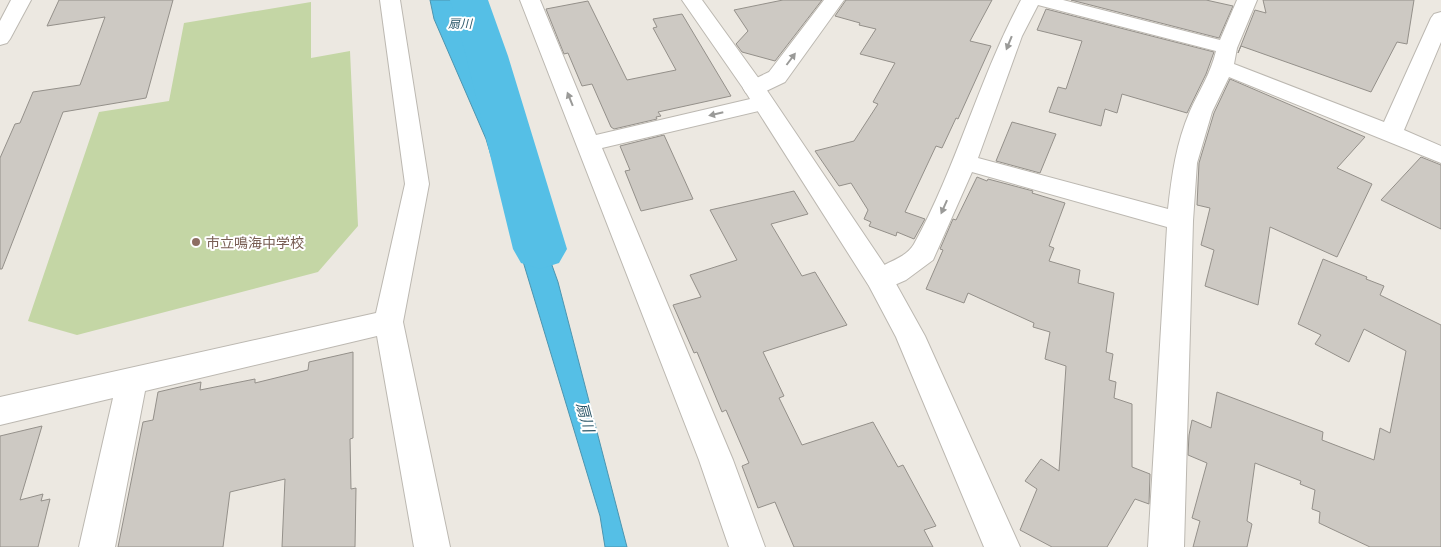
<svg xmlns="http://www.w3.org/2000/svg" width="1441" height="547" font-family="'Noto Sans','Noto Sans JP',sans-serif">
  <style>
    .green { fill: #c4d6a5 }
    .water { fill: #55bfe6; stroke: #4c95b0 }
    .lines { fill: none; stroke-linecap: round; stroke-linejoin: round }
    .river { fill: #55bfe6; fill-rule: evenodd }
    .building { fill: #cdc9c3; stroke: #94908a }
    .street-casing { stroke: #bcb8b1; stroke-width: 2 }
    .secondary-casing { stroke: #bcb8b1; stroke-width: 2 }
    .street { fill: #fff; fill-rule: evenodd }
    .secondary { fill: #fff; fill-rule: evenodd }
    .oneway { fill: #9a9a98 }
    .education-dot { fill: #8d6e63; stroke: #fff; stroke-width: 2 }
    .labels { text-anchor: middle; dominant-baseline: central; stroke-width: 4; stroke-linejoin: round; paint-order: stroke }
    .far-water-label { font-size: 12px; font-style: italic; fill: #2b5769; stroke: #fff }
    .education-label { font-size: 14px; fill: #785e54; stroke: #fff; text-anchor: start }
    .water-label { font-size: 15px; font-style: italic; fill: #2b5769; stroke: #fff }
  </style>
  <rect width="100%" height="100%" fill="#ece8e1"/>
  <path class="green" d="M 311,2 L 311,58 L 350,51 L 358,226 L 318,272 L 77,335 L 28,321 L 99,112 L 169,101 L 184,23 Z"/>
  <path class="water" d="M 430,0 L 480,0 L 500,120 L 558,282 L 627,547 L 605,547 L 600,516 L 486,139 L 434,19 Z"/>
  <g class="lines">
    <path class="river" d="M 450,0 L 488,0 L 508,56 L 567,249 L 559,263 L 540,269 L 521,263 L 513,249 L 466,56 Z"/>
  </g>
  <path class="building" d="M 59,0 L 173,0 L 146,98 L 63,112 L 2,269 L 0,269 L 0,158 L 15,124 L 20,123 L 33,92 L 80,85 L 105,17 L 47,26 Z
    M 783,0 L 822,0 L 775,61 L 742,52 L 736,44 L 748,31 L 734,10 Z
    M 846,0 L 992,0 L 970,41 L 991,46 L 958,119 L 956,118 L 942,148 L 936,146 L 905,212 L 925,219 L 914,239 L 897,232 L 896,236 L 869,226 L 871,222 L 864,219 L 868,210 L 851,183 L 839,186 L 815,151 L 854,141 L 878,104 L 873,102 L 895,63 L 860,54 L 876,29 L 859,25 L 860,23 L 835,16 Z
    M 1071,0 L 1206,0 L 1233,6 L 1219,38 Z
    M 1263,0 L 1414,0 L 1407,44 L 1397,42 L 1371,92 L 1241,46 L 1238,53 L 1255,10 L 1266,13 Z
    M 588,1 L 627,80 L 676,70 L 653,28 L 657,27 L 653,19 L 682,14 L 731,96 L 658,112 L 661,116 L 656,117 L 657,119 L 614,129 L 611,127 L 592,84 L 582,86 L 568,53 L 564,54 L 546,9 Z
    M 1046,9 L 1214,52 L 1206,74 L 1187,113 L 1122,94 L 1117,113 L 1105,109 L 1101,126 L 1049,112 L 1058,87 L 1066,89 L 1082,41 L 1037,30 Z
    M 1230,79 L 1365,137 L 1337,168 L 1372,184 L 1337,257 L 1270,227 L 1258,305 L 1205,286 L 1214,250 L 1201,245 L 1210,208 L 1197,205 L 1199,163 L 1214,113 Z
    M 1012,122 L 1056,134 L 1040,173 L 996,161 Z
    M 664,135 L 693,199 L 641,211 L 625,171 L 630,170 L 620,146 Z
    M 1421,157 L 1441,165 L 1441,229 L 1381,200 Z
    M 977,177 L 987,181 L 988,179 L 1033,191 L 1032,193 L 1065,203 L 1049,246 L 1054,248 L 1049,261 L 1080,270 L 1078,283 L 1114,293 L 1106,352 L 1113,354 L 1109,380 L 1116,382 L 1114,398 L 1132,404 L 1132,467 L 1150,474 L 1149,504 L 1135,499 L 1107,547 L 1052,547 L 1020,530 L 1037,489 L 1025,481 L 1041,459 L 1059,471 L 1066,366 L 1045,359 L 1050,332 L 1033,327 L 1034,323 L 968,293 L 964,303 L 926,289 L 943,250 L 940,249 L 953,219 L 956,220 Z
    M 794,191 L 808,214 L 771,224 L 802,276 L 815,272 L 847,325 L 763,352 L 784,396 L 779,398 L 802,445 L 873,422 L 898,467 L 903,465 L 936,526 L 924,530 L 933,547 L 794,547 L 775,502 L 758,508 L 742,466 L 749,463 L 726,410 L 722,412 L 697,352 L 694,353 L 673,305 L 701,297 L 690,275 L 737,260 L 710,210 Z
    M 1323,259 L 1367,277 L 1366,279 L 1384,286 L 1380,295 L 1441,325 L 1441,547 L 1370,547 L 1319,523 L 1320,512 L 1312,509 L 1315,490 L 1300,484 L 1301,481 L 1255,463 L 1247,521 L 1252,524 L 1247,547 L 1193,547 L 1200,521 L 1192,518 L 1207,463 L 1188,455 L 1189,435 L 1192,420 L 1211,428 L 1217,392 L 1323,432 L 1322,440 L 1374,460 L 1380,428 L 1390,433 L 1406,351 L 1364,329 L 1349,362 L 1315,344 L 1321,335 L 1298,324 Z
    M 353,352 L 353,438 L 350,439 L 351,489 L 356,488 L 355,547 L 282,547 L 285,479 L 230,492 L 223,547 L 118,547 L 143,422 L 153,420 L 158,392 L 201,382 L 200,390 L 255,379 L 255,383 L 308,370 L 309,362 Z
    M 42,426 L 20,500 L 43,494 L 41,501 L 50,499 L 38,547 L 0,547 L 0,436 Z"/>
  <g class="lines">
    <g class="street-casing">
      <path id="street" d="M 380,0 L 400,0 L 429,184 L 403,322 L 450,547 L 414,547 L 377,336 L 145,391 L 115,547 L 79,547 L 113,398 L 0,425 L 0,397 L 376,313 L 405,184 Z
        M 520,0 L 540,0 L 596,135 L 763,96 L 771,98 L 774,103 L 771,108 L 602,148 L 733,460 L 765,547 L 729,547 L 699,460 Z
        M 824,0 L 844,0 L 785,82 L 762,93 L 754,95 L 746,93 L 743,88 L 746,83 L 769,72 Z
        M 1021,0 L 1063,0 L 1220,40 L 1237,0 L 1257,0 L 1237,48 L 1234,64 L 1384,122 L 1431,18 L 1434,14 L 1441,12 L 1441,42 L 1404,130 L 1441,146 L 1441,163 L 1229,77 L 1212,112 L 1197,163 L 1193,221 L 1184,547 L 1148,547 L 1167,227 L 972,172 L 933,260 L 906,280 L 890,287 L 880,291 L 870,287 L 866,280 C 875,263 904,262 914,244 C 957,166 979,78 1021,0 ZM 1038,5 L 1216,51 C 1211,73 1199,91 1190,111 C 1176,144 1172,174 1168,209 L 978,158 L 1022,36 Z"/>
    </g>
    <g class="secondary-casing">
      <path id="secondary" d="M 11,0 L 31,0 L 10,39 L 7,43 L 0,45 L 0,21 Z
        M 682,0 L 702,0 L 762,83 L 890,273 L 925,336 L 1020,547 L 984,547 L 896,337 L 869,286 L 743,88 Z"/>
    </g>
    <use href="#street" class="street"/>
    <use href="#secondary" class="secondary"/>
  </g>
  <defs><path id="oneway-solid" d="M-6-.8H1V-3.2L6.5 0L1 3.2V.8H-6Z" transform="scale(1.25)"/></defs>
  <g class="oneway">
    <use href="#oneway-solid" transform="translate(1009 43) rotate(112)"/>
    <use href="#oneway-solid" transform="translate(791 59) rotate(-53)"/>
    <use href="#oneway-solid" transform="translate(570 99) rotate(-112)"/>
    <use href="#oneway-solid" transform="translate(716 114) rotate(167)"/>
    <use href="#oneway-solid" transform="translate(944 207) rotate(114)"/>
  </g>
  <circle class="education-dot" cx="196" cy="242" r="5"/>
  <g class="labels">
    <g class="far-water-label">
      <text x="460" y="23">扇川</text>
    </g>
    <g class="education-label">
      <text x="206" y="242">市立鳴海中学校</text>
    </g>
    <g class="water-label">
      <text transform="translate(586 417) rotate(75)">扇川</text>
    </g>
  </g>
</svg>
